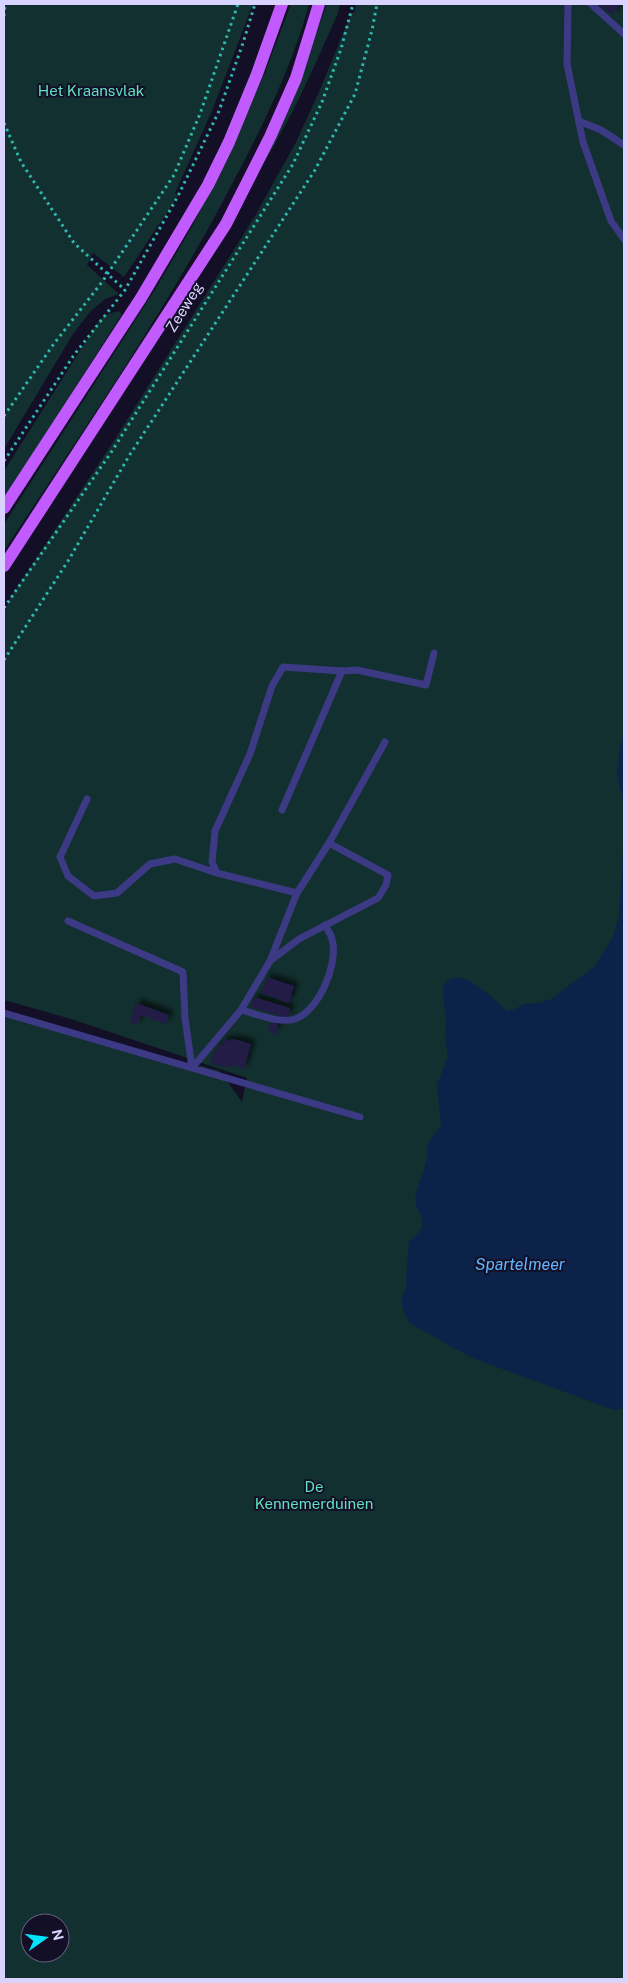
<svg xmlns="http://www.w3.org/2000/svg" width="628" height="1983" font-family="'Public Sans',sans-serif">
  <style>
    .green { fill: #12302f; fill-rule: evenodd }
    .water { fill: #0c2248 }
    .building { fill: #241b47; filter: url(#shadow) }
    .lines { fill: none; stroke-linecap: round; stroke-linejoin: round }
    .path { stroke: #2fb8b0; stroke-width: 3; stroke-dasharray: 2.5 4; stroke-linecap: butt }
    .lane { stroke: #3d3a85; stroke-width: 7 }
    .primary { stroke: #c25bff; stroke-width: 12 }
    .labels { text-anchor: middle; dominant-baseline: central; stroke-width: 4; stroke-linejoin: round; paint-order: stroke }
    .park-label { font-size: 15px; fill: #5fe0c0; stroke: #130f26 }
    .street-label { font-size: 15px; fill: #d9d4ff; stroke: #130f26 }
    .water-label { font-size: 16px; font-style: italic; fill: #62b6ff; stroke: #130f26 }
  </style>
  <defs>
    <filter id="shadow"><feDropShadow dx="4.5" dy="-4.5" stdDeviation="2.5" flood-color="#0009"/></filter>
  </defs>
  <rect width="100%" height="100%" fill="#130f26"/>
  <path class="green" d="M 4,4 L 253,4 L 212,111 L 175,193 L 178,196 L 124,277 L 93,253 L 87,265 L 119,294 L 105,299 L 91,311 L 73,334 L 4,449 Z
    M 291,4 L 309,4 C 292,68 261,129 230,188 C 164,314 82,432 4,551 L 4,524 L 156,288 L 194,223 L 264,75 Z
    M 327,4 L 340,4 L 338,13 C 315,65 292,118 261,167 L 295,88 Z
    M 356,4 L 624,4 L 624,1979 L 4,1979 L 4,1015 L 220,1071 L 242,1102 L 247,1078 L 71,1019 L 4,1000 L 4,613 L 10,598 L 117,436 L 255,216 L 296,142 L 319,92 L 351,14 L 355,11 ZM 30,1923 L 60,1923 L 60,1953 L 30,1953 Z
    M 119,311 L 122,314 L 4,500 L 4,471 L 100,319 L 108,314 Z"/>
  <path class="water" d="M 624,732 L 624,805 L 617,776 L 620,746 Z
    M 624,833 L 624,1408 L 614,1410 L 470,1357 L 410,1323 C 405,1316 401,1308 402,1300 C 403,1292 408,1289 406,1280 L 409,1241 C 438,1220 411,1215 416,1194 C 419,1182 425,1169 427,1157 C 427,1152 426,1150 428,1145 C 431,1138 436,1132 441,1126 L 437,1084 L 448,1057 L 445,1037 L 446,1020 L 442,988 C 457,959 493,999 507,1011 L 515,1009 L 524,1004 L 539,1003 L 551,999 L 594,967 L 613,937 L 619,915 Z"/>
  <path class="building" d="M 599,4 L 620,4 L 613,15 L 598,5 Z
    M 267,977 L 294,986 L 289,1003 L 261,993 Z
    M 254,997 L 290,1008 L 288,1018 L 251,1007 Z
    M 136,1003 L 169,1015 L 166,1024 L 141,1015 L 137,1025 L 130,1022 Z
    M 271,1022 L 278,1024 L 275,1034 L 268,1032 Z
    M 224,1039 L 230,1041 L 231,1039 L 238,1040 L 251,1044 L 244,1069 L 231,1065 L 230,1068 L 210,1063 L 214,1052 L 216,1053 L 219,1044 L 223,1045 Z"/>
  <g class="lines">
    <path class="path" d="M 4,16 L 5,4
      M 4,123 L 21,162 L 74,243 L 125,290
      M 4,416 L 53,345 L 102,282 L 174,175 L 200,114 L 238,4
      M 4,461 L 74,355 L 125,290 L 178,196 L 219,111 L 243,43 L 255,4
      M 4,608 L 112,451 L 293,164 L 322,102 L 341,49 L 353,4
      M 4,660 L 68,561 L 129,456 L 315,170 L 355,94 L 372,30 L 377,4"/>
    <path class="lane" d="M 568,4 L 567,64 L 583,142 L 611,221 L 624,239
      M 591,4 L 624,34
      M 579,121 L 601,130 L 624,145
      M 87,799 L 60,857 L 68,876 L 94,896 L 117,893 L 150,864 L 175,859 L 217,873
      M 282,810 L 342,671
      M 297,893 L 217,873 L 212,862 L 215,831 L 250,754 L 272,686 L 283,667 L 342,671 L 357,670 L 426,685 L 434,653
      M 68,921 L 183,972 L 185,1018 L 192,1068 L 241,1010 L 270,961 L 299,939 L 378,898 L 386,885 L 388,875 L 329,843 L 385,742
      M 270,961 L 297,893 L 329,843
      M 241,1010 C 257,1014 279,1024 295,1019 C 319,1011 339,963 332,939 C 331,934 327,929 325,925
      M 4,1013 L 360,1117"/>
    <path class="primary" d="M 4,508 L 141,298 L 208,185 L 229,142 L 257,74 L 282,4
      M 4,566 L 226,224 L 270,137 L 296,78 L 319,4"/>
  </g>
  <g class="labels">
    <g class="park-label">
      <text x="91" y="90">Het Kraansvlak</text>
      <text x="314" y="1486">De<tspan x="314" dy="17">Kennemerduinen</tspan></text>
    </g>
    <g class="street-label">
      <text transform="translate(184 307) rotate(-58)">Zeeweg</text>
    </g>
    <g class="water-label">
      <text x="520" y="1264">Spartelmeer</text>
    </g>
  </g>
  <rect width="628" height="1983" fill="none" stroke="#d9d4ff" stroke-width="10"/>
  <g transform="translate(45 1938) rotate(76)"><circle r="24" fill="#130f26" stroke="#625e7d"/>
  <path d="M0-4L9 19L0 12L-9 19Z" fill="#00e5ff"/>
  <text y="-8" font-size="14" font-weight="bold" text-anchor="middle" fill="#d9d4ff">N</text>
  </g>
</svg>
